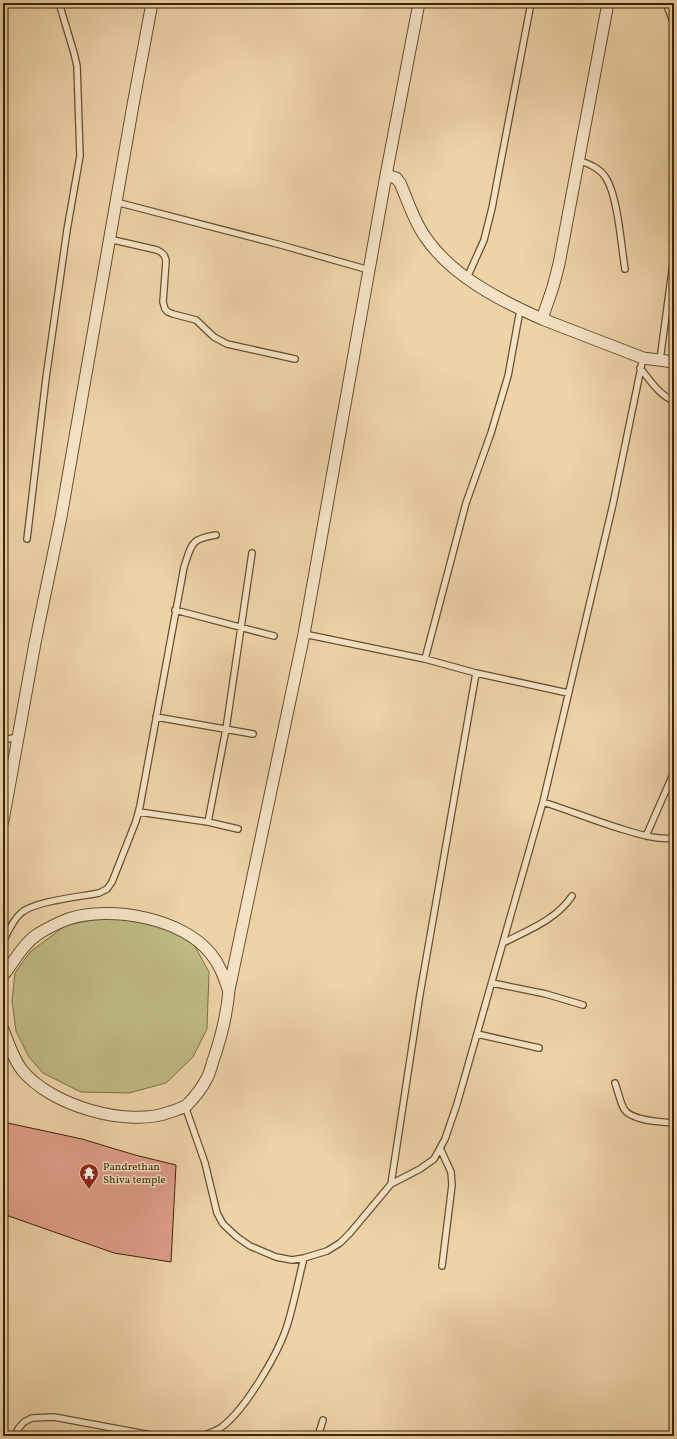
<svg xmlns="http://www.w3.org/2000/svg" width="677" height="1439" font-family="Vollkorn,serif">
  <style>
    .green { fill: #bfba83; stroke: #7c6f43 }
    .building { fill: #e19e8b; stroke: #3a2403 }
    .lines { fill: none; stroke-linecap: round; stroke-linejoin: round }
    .service-casing { stroke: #67502c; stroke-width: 8 }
    .minor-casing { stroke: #67502c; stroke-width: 13 }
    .service { stroke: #f4e2c6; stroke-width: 5.5 }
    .minor { stroke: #f4e2c6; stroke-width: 11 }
    .labels { text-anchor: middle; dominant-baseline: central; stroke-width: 3; stroke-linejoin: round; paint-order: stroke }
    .poi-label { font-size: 11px; fill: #3a2403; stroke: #f4e2c6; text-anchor: start }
  </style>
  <rect width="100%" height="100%" fill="#eed3a8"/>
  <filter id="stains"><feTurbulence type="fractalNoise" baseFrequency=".005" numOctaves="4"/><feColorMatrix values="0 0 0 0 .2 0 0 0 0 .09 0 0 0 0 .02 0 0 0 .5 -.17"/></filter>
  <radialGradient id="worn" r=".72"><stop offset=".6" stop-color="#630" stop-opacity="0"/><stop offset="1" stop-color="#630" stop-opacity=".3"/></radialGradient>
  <path class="green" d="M 127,917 L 156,923 L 193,943 L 209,972 L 207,1029 L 193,1057 L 166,1083 L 129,1093 L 81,1092 L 43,1073 L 29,1057 L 16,1031 L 12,1001 L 15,973 L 30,952 L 66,925 L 93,920 Z"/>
  <path class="building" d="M 3,1122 L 82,1139 L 135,1155 L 176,1165 L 171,1262 L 114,1253 L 3,1214 Z"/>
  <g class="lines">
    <g class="service-casing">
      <path id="service" d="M 666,3 L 674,24
        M 578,160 C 589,164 600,168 606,178 C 618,197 621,245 625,269
        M 116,202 L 281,245 L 369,270
        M 109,239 L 157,250 C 163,253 165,255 166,261 L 163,302 L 165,309 L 168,312 L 173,314 L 196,320 L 214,337 L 227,344 L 295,359
        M 467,278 L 484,240 L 492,208 L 531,3
        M 660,360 L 674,256
        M 640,368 C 650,380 659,395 674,401
        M 27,539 L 46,378 L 67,230 L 80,156 L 77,66 L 74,53 L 59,3
        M 175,610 L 274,636
        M 304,634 L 425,659 L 476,673 L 568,693
        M 425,659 L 466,503 L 491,433 L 508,376 L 520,310
        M 156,717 L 253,734
        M 3,740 L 18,737
        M 543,802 C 571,811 598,822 625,830 C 641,835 658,840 674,838
        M 139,812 L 208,822 L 238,829
        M 208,822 L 226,729 L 252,553
        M 646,836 L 674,772
        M 3,942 C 8,932 12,921 21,913 C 35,901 79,897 99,893 L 107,889 L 112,882 L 136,821 L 140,806 L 184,567 C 192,544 190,539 216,535
        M 503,943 C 528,930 556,920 572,896
        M 492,983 L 546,994 L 583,1005
        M 477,1034 L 539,1048
        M 615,1083 C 618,1091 620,1102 624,1109 C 631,1121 662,1122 674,1123
        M 185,1106 L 205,1163 L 217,1213 L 223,1224 L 237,1237 L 250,1246 L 276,1257 L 292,1260 L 304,1258 L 327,1251 L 340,1243 L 350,1233 L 391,1184 L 420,1169 L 434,1159 L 445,1139 L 457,1104 L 543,802 L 613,504 L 643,358
        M 440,1148 L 451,1172 L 452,1185 L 442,1266
        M 391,1184 L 420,994 L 476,673
        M 15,1436 L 18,1429 L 24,1422 L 32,1418 L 54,1417 L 156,1436
        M 202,1436 C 209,1433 217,1431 223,1426 C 246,1408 278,1354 287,1326 C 294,1304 298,1281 304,1258
        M 318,1436 L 323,1420"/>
    </g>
    <g class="minor-casing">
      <path id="minor" d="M 386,175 L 396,178 L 400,183 C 408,201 414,222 426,238 C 452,276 501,301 542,319 L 553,287 L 559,264 L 608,3
        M 542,319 L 643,358 L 674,362
        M 3,821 L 35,643 L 61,517 L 133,105 L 152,3
        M 3,973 L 5,973 C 15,960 24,943 38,934 C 46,929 58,923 68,919 C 111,905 182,918 211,954 C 220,965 224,977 228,989
        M 3,1029 C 8,1043 13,1058 22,1070 C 51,1106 128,1128 170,1112 C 176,1110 183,1108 187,1105 C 195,1097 202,1088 207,1078 C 210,1073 211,1067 213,1061 C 221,1038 227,1014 229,990 L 304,634 L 386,175 L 419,3"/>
    </g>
    <use href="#service" class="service"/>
    <use href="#minor" class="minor"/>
  </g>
  <defs>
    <g id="temple-pin" transform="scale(1)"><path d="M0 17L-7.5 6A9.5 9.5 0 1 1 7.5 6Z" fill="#8f2418" stroke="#f4e2c6"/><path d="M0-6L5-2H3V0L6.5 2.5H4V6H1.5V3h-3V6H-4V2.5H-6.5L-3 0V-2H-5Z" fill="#fff"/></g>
  </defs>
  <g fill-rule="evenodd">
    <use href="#temple-pin" x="89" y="1173"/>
  </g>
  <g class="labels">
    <g class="poi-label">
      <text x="103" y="1167">Pandrethan<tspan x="103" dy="13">Shiva temple</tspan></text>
    </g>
  </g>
  <rect width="677" height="1439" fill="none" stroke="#eed3a8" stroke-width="16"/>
  <rect x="4" y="4" width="669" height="1431" fill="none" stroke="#3a2403" stroke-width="2"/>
  <rect x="8" y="8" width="661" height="1423" fill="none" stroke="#3a2403"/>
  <rect width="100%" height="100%" filter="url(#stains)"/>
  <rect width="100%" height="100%" fill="url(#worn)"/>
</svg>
